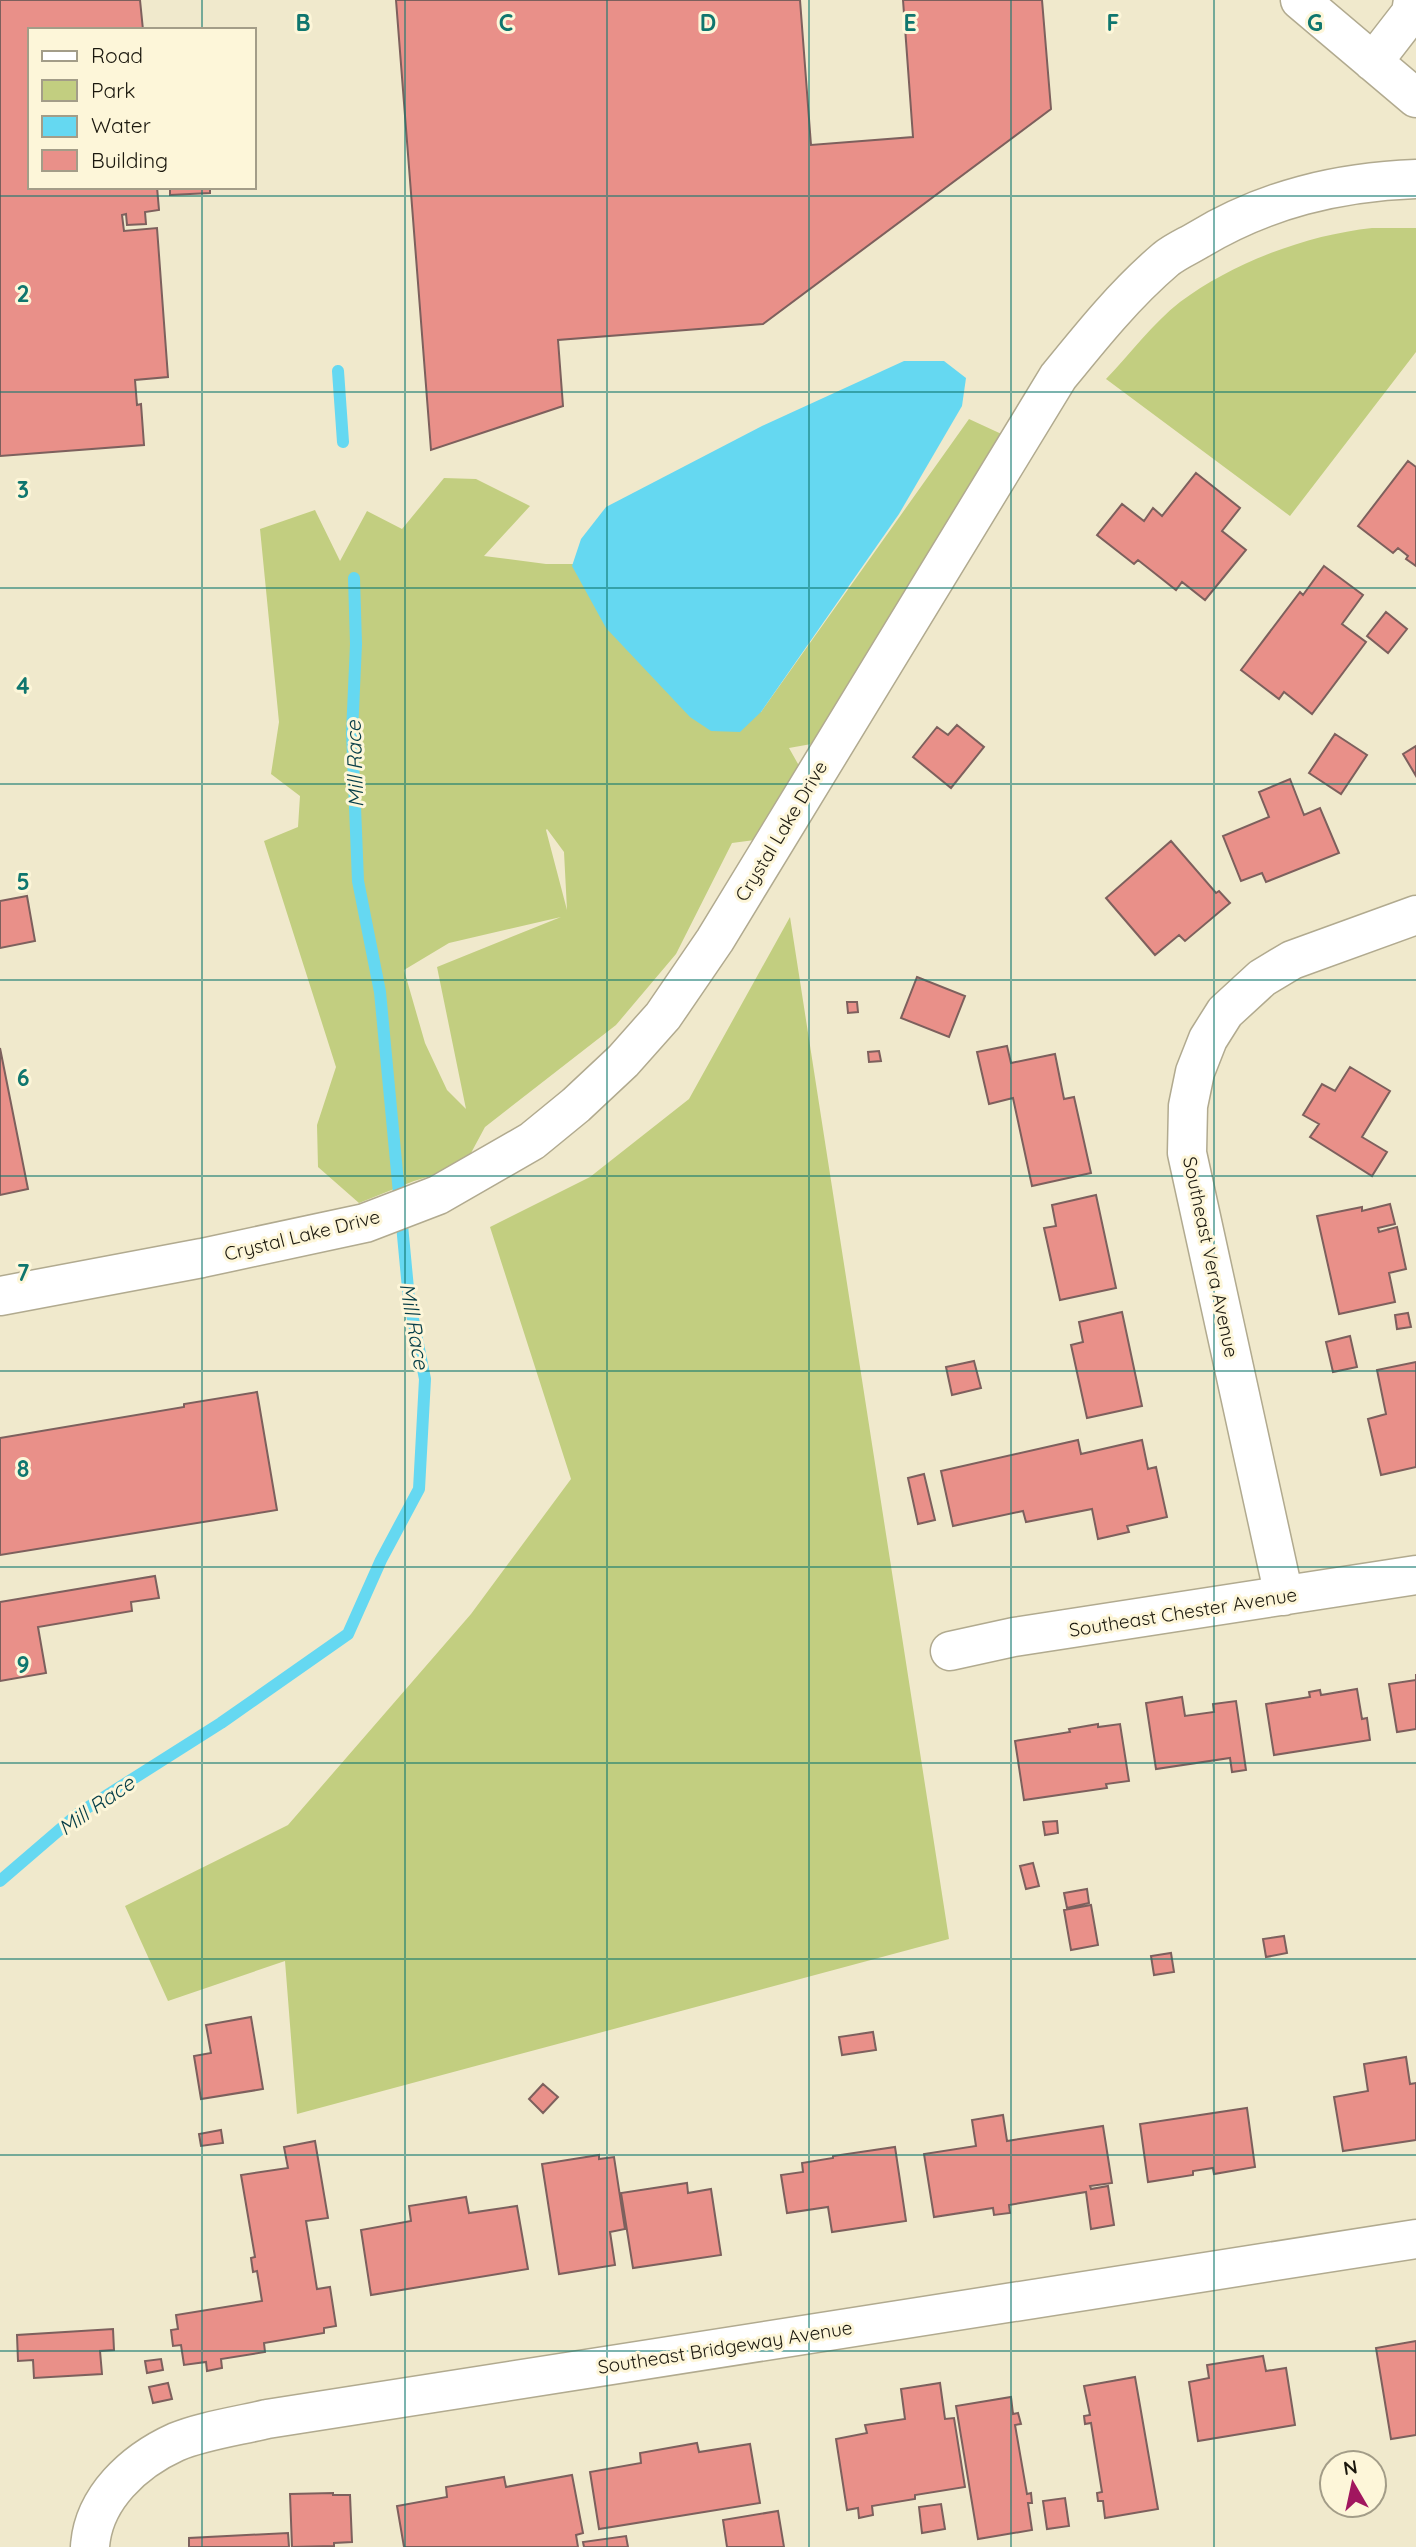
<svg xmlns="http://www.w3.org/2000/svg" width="1416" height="2547" font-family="Quicksand,sans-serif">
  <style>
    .green { fill: #c2ce80; fill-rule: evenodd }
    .water { fill: #65d8f1 }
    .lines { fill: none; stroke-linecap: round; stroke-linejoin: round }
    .stream { stroke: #65d8f1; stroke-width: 12 }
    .building { fill: #e99089; stroke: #7d605d; stroke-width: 2 }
    .minor-casing { stroke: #b1aa8f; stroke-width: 41 }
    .minor { stroke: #fff; stroke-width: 38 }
    .grid { fill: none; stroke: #0f766e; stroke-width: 2; stroke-opacity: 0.55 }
    .labels { text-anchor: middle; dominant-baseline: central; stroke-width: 6; stroke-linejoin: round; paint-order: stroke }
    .street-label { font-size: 19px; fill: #1b180e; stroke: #fdf6d9 }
    .water-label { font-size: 21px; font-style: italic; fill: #053d47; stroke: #fdf6d9 }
    .grid-label { font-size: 23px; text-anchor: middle; font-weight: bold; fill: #0f766e; stroke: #fdf6d9; stroke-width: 6; stroke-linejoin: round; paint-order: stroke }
  </style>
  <rect width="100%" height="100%" fill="#f0e9cc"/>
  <path class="green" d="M 1372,228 L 1416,228 L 1416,352 L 1290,516 L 1106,379 C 1130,354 1153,323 1180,302 C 1234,262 1307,235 1372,228 Z
    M 969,419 L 1008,437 L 856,736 L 789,748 L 815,794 L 793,835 L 732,843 L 676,954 L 616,1025 L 485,1127 L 464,1166 L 414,1181 L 359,1203 L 318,1167 L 317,1125 L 336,1067 L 264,841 L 298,827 L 300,796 L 271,774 L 279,722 L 260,529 L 315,510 L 340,561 L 367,511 L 402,529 L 444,478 L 476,479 L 530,506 L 484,556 L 546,564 L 592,564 L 761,712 ZM 547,829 L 564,852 L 567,910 L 546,830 ZM 561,917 L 437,967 L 466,1109 L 447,1090 L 425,1043 L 404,970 L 449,943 Z
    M 790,917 L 949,1939 L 297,2114 L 285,1961 L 168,2001 L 125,1906 L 288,1825 L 471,1614 L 571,1479 L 490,1227 L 590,1177 L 689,1099 Z"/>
  <path class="water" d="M 904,361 L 944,361 L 966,378 L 962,406 L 899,514 L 761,712 L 740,732 L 711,731 L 690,717 L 606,628 L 572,566 L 581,539 L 606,507 L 762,426 Z"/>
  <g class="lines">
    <path class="stream" d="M 338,371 L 343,442
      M 0,1881 L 79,1813 L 221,1723 L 348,1634 L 381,1560 L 419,1489 L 425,1379 L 409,1299 L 380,992 L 358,881 L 352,733 L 356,644 L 354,578"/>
  </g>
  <path class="building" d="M 0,0 L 140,0 L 143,30 L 30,30 L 30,187 L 157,187 L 159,210 L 145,212 L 146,224 L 127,225 L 126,214 L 122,215 L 124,231 L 157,228 L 168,377 L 135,380 L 137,405 L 141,404 L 144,445 L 0,456 Z
    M 396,0 L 800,0 L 811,145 L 913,137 L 903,0 L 1042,0 L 1051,109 L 763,324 L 558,340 L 563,406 L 431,450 Z
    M 170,187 L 210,187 L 210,193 L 170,195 Z
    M 1408,461 L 1416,467 L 1416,566 L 1406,559 L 1408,556 L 1398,548 L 1393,553 L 1358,526 Z
    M 1196,473 L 1240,508 L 1222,531 L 1246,550 L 1205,600 L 1182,582 L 1176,590 L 1138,560 L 1134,564 L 1097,535 L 1122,504 L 1144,521 L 1153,508 L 1162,516 Z
    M 1324,566 L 1363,595 L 1342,624 L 1366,642 L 1312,714 L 1284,692 L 1279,699 L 1241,670 L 1300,592 L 1303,595 Z
    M 1386,612 L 1407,629 L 1388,653 L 1367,636 Z
    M 957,725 L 984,747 L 951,788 L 913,757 L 937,727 L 948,735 Z
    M 1335,734 L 1367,755 L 1341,794 L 1309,773 Z
    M 1416,746 L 1416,776 L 1403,754 Z
    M 1290,779 L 1304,815 L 1320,808 L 1339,853 L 1266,882 L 1262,873 L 1241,881 L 1223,836 L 1269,817 L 1259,792 Z
    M 1171,841 L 1216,893 L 1219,891 L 1230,903 L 1185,941 L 1179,935 L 1155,955 L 1106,898 Z
    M 27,896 L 35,941 L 0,948 L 0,901 Z
    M 917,977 L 965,996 L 949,1037 L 901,1018 Z
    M 847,1002 L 857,1002 L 858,1012 L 848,1013 Z
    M 1007,1046 L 1011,1063 L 1055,1054 L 1064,1099 L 1074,1097 L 1091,1173 L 1032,1186 L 1013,1098 L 989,1104 L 977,1052 Z
    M 0,1048 L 28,1189 L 0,1195 Z
    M 879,1051 L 881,1061 L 869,1062 L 868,1052 Z
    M 1350,1067 L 1390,1091 L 1362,1137 L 1387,1152 L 1372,1176 L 1310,1137 L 1319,1124 L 1303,1115 L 1322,1084 L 1335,1091 Z
    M 1096,1195 L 1116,1288 L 1060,1300 L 1044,1228 L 1056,1226 L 1052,1205 Z
    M 1390,1204 L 1395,1224 L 1378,1228 L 1379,1232 L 1397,1227 L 1406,1269 L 1389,1273 L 1395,1302 L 1339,1314 L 1317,1216 L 1362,1207 L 1362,1211 Z
    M 1122,1312 L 1142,1406 L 1087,1418 L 1071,1345 L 1083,1342 L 1079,1322 Z
    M 1408,1313 L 1411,1327 L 1397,1329 L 1395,1315 Z
    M 1350,1336 L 1357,1367 L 1333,1372 L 1326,1342 Z
    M 974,1361 L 981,1388 L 952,1395 L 946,1367 Z
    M 1416,1362 L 1416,1467 L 1381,1475 L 1368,1419 L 1386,1414 L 1377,1370 Z
    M 257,1392 L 277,1510 L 0,1555 L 0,1438 L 184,1407 L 184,1404 Z
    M 1078,1440 L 1081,1454 L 1142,1440 L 1148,1469 L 1156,1467 L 1167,1517 L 1127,1526 L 1129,1532 L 1098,1539 L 1092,1509 L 1026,1522 L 1023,1511 L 953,1526 L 941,1471 Z
    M 924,1474 L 935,1520 L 918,1524 L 908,1478 Z
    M 155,1576 L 159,1598 L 131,1602 L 132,1611 L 38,1627 L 46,1673 L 0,1681 L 0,1602 Z
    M 1416,1674 L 1416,1729 L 1397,1732 L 1389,1684 L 1416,1680 Z
    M 1357,1689 L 1362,1719 L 1367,1718 L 1370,1740 L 1274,1755 L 1266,1704 L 1310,1697 L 1309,1692 L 1320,1690 L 1321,1695 Z
    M 1182,1697 L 1185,1716 L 1214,1712 L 1213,1704 L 1236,1701 L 1246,1770 L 1232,1772 L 1230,1758 L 1156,1769 L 1146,1703 Z
    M 1098,1724 L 1098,1727 L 1120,1724 L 1129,1781 L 1106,1784 L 1107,1788 L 1024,1800 L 1015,1741 L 1070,1732 L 1069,1729 Z
    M 1057,1821 L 1058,1833 L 1045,1835 L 1043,1822 Z
    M 1033,1863 L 1039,1886 L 1026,1889 L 1020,1866 Z
    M 1087,1889 L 1089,1903 L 1067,1908 L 1064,1893 Z
    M 1091,1905 L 1098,1945 L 1071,1950 L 1064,1910 Z
    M 1284,1936 L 1287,1953 L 1266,1957 L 1263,1939 Z
    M 1171,1953 L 1174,1972 L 1154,1975 L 1151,1956 Z
    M 251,2017 L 263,2089 L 201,2099 L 194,2056 L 211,2053 L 206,2025 Z
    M 873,2032 L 876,2050 L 842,2055 L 839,2037 Z
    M 1406,2057 L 1410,2084 L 1416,2083 L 1416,2140 L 1343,2151 L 1334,2097 L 1368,2091 L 1364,2064 Z
    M 543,2084 L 558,2097 L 543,2113 L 529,2099 Z
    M 1247,2108 L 1255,2167 L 1214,2174 L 1213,2168 L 1193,2171 L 1193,2175 L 1148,2182 L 1140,2124 Z
    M 1003,2115 L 1007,2141 L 1103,2126 L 1112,2183 L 1090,2186 L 1091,2189 L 1108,2186 L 1114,2225 L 1091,2229 L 1086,2192 L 1009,2205 L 1010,2213 L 994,2215 L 993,2208 L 934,2217 L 924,2154 L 976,2146 L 972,2120 Z
    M 221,2130 L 223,2143 L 201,2146 L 199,2134 Z
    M 315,2141 L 328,2218 L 306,2221 L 317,2289 L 330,2287 L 336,2326 L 324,2328 L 324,2333 L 264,2343 L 265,2352 L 221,2359 L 222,2368 L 207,2371 L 206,2362 L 184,2365 L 181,2345 L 173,2346 L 171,2330 L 178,2329 L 176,2315 L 262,2301 L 257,2271 L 253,2272 L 251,2258 L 255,2257 L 241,2175 L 288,2168 L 284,2147 Z
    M 895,2147 L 906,2221 L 832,2232 L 828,2207 L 787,2213 L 781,2175 L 803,2172 L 802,2163 L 833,2158 L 833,2156 Z
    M 599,2155 L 599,2159 L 614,2157 L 625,2229 L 610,2232 L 615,2265 L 559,2274 L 542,2164 Z
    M 687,2183 L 688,2193 L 711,2189 L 721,2255 L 633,2268 L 621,2193 Z
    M 466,2197 L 469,2213 L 517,2206 L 528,2269 L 371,2295 L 361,2230 L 411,2221 L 409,2206 Z
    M 113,2329 L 114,2350 L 100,2351 L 102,2374 L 34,2378 L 33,2360 L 18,2361 L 17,2335 Z
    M 1416,2341 L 1416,2435 L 1391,2439 L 1376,2348 Z
    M 1263,2356 L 1266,2371 L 1286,2368 L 1295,2425 L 1198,2441 L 1189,2382 L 1209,2378 L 1207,2365 Z
    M 161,2359 L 163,2370 L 147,2373 L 145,2361 Z
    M 1135,2377 L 1158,2509 L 1105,2518 L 1103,2501 L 1098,2501 L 1097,2493 L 1102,2492 L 1091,2423 L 1085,2424 L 1084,2416 L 1090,2415 L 1084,2386 Z
    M 168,2383 L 172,2399 L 153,2403 L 149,2387 Z
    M 940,2383 L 945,2419 L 954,2418 L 965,2487 L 915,2495 L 915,2499 L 872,2506 L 873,2515 L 859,2518 L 858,2508 L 847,2510 L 836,2439 L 867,2433 L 865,2425 L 905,2419 L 901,2389 Z
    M 1011,2397 L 1013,2414 L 1018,2413 L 1021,2424 L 1015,2425 L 1027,2494 L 1031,2493 L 1032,2503 L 1028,2503 L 1032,2530 L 978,2539 L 956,2406 Z
    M 697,2443 L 699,2452 L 750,2444 L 760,2503 L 599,2529 L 590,2472 L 641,2463 L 640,2453 Z
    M 572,2475 L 583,2533 L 576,2535 L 578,2547 L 404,2547 L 397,2506 L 447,2497 L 446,2487 L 504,2477 L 506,2487 Z
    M 333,2493 L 333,2495 L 350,2495 L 352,2542 L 334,2543 L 334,2546 L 292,2547 L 290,2494 Z
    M 1065,2498 L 1069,2526 L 1047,2529 L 1043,2501 Z
    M 941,2504 L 945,2529 L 922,2533 L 919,2507 Z
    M 778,2511 L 784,2547 L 727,2547 L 723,2520 Z
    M 288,2533 L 289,2547 L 189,2547 L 189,2538 Z
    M 626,2536 L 628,2547 L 584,2547 L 583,2542 Z"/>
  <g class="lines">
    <g class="minor-casing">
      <path id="minor" d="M 1300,0 L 1416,98
        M 1373,62 L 1411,13 L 1413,0
        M 0,1296 L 202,1258 L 365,1223 L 438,1195 L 532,1141 L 576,1105 L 623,1061 L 663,1016 L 715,940 L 1058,377 C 1092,335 1125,294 1166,259 C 1176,251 1188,246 1198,240 C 1266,199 1338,182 1416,179
        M 1284,1596 L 1187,1153 L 1188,1106 L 1195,1072 L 1208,1039 L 1225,1012 L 1262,978 L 1292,960 L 1416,915
        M 950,1651 L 1014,1637 L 1416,1575
        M 90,2547 C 93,2498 134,2461 176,2442 C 202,2431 238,2426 267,2419 L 1416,2239"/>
    </g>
    <use href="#minor" class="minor"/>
  </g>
  <path class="grid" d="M 202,0 L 202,30M 405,0 L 405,2547M 607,0 L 607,2547M 809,0 L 809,2547M 1011,0 L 1011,2547M 1214,0 L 1214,2547M 202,187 L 202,2547M 0,196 L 1416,196M 0,392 L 1416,392M 0,588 L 1416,588M 0,784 L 1416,784M 0,980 L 1416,980M 0,1176 L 1416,1176M 0,1371 L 1416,1371M 0,1567 L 1416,1567M 0,1763 L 1416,1763M 0,1959 L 1416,1959M 0,2155 L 1416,2155M 0,2351 L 1416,2351"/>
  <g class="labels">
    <g class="street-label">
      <text transform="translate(781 831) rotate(-59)">Crystal Lake Drive</text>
      <text transform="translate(302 1235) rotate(-14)">Crystal Lake Drive</text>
      <text transform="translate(1211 1257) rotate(78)">Southeast Vera Avenue</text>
      <text transform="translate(1183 1612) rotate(-9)">Southeast Chester Avenue</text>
      <text transform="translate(725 2347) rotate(-9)">Southeast Bridgeway Avenue</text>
    </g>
    <g class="water-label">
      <text transform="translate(354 764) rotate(-92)">Mill Race</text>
      <text transform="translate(415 1326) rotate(80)">Mill Race</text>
      <text transform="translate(96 1805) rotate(-35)">Mill Race</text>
    </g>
  </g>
  <g class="grid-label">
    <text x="303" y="31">B</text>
    <text x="506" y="31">C</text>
    <text x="708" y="31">D</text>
    <text x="910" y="31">E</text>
    <text x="1113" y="31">F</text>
    <text x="1315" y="31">G</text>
    <text x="23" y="302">2</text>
    <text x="23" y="498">3</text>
    <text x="23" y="694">4</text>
    <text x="23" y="890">5</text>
    <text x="23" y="1086">6</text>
    <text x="23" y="1281">7</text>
    <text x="23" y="1477">8</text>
    <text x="23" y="1673">9</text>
  </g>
  <rect x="28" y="28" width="228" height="161" fill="#fdf6d9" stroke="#a39d88" stroke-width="2"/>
  <rect x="42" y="51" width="35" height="10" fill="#ffffff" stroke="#a39d88" stroke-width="2"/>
  <text x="91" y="63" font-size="21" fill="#1b180e">Road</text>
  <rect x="42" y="80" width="35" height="21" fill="#c2ce80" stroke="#a39d88" stroke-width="2"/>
  <text x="91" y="98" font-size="21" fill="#1b180e">Park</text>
  <rect x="42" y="116" width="35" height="21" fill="#65d8f1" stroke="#a39d88" stroke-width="2"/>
  <text x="91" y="133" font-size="21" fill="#1b180e">Water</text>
  <rect x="42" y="150" width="35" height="21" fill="#e99089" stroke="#a39d88" stroke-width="2"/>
  <text x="91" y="168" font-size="21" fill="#1b180e">Building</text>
  <g transform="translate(1353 2484) rotate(351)"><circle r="33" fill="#fdf6d9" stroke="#a39d88" stroke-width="2"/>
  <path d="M0-5L12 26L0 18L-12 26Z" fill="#a1165f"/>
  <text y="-10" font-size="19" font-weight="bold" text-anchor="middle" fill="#1b180e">N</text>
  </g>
</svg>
